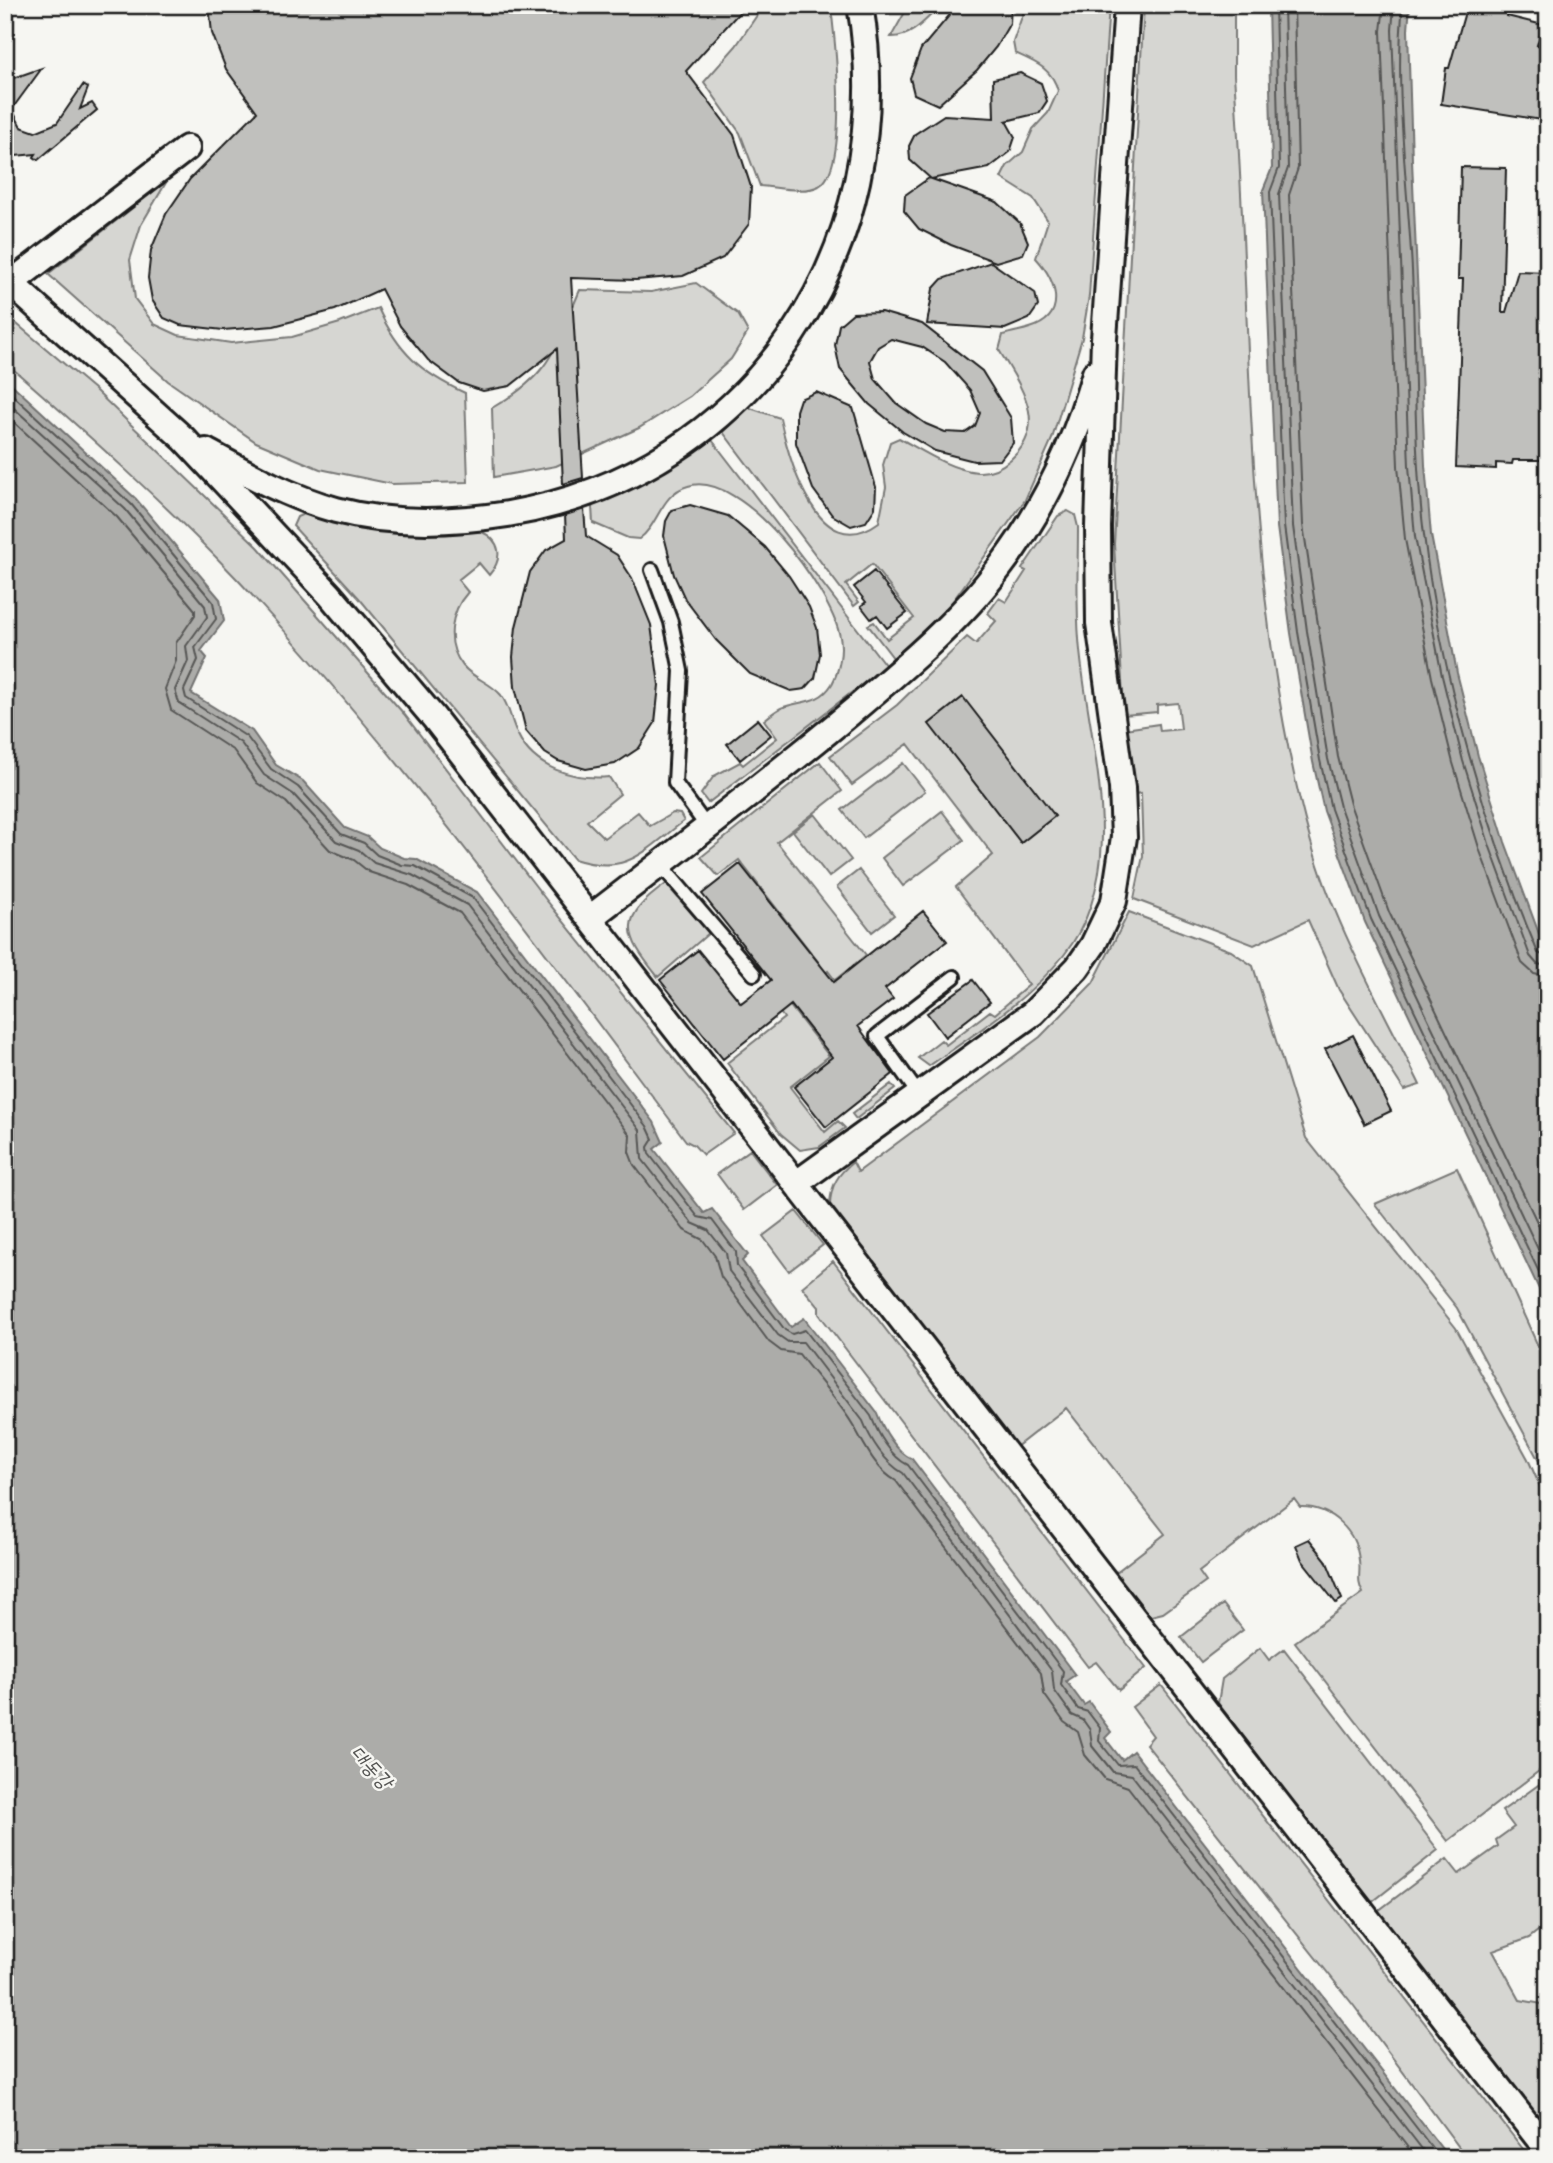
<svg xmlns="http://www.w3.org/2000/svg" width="1553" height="2163" font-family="Delius,'Poor Story',sans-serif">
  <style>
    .green { fill: #d6d6d2; stroke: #797977; stroke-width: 2 }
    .water { fill: #acaca9; stroke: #727271; stroke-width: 2 }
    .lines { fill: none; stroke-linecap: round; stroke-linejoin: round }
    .shore { stroke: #565654; stroke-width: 2 }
    .building { fill: #c0c0bd; stroke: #1c1c1c; stroke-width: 2; fill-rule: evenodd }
    .service-casing { stroke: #1c1c1c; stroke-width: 18 }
    .minor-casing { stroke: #1c1c1c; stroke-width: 30 }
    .service { stroke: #f6f6f2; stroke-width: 12 }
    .minor { stroke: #f6f6f2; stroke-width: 24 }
    .labels { text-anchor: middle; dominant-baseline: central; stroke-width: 5; stroke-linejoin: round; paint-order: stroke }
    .water-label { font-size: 21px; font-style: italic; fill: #565654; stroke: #f6f6f2 }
  </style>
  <rect width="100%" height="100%" fill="#f6f6f2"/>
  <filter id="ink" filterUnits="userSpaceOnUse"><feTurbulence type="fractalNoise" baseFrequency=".0143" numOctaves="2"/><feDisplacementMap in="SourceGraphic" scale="14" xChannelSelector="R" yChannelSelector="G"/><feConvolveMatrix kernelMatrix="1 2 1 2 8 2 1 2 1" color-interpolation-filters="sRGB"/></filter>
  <g filter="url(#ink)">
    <path class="green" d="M 764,5 L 831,7 C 835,40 850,168 819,186 C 804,194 776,187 760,186 L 740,133 L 704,82 L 736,46 Z
      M 909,5 L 941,5 C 926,19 912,38 891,37 Z
      M 1026,5 L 1109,5 L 1089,296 L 1082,338 L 1052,439 L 1025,500 L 950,605 L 894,659 L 868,625 L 874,622 L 887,639 L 914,618 L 872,564 L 846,585 L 859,602 L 854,606 L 723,432 L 747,407 L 780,418 C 789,460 818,567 879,522 L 886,487 L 883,465 L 890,442 L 899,438 C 923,451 949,469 977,472 C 990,473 1002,467 1011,459 C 1050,424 1020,386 999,350 L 1003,335 C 1012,332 1021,331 1030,328 C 1069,316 1056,280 1036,258 L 1048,221 L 1033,198 L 1001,178 L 1007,166 L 1023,152 L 1033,129 L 1048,113 L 1058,91 C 1052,68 1035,62 1015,53 L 1013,42 Z
      M 1144,5 L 1234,5 L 1234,75 C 1253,326 1242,595 1310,839 C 1334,925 1381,1005 1420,1085 L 1404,1090 L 1339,990 L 1308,920 L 1254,945 L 1134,899 L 1143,856 L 1141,793 L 1135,794 L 1124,729 L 1159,724 L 1160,731 L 1181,729 L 1178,703 L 1157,705 L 1157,712 L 1124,715 L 1114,544 Z
      M 167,181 L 141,225 L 130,260 L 135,299 L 154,324 L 178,335 L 231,343 L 292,337 L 340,323 L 378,308 C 398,352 421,373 465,393 L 468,482 L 392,484 L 320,469 L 256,442 L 168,381 L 48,274 Z
      M 696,283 L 738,314 L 748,332 L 731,359 L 690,396 L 639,428 L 556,466 L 494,477 L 492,408 C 552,374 554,350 580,290 L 651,292 Z
      M 5,314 L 94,389 L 258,547 L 404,714 L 547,901 L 734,1133 L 703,1155 L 694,1145 L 686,1141 C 542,949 401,754 237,579 C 164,502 85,432 5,362 Z
      M 712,440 L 886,666 L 708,803 L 701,794 L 714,776 L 740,762 L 743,765 L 777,738 L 764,720 C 769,716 775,711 781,708 C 801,700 819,705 832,684 C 839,671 843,652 840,637 C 831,590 742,469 688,486 C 660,494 659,525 639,539 L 628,538 L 593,523 L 592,506 L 674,466 Z
      M 1068,511 L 1075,515 L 1078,527 C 1078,564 1076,602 1079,639 C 1086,742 1135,865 1064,955 C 1027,1001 977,1032 929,1066 L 918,1058 L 941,1040 L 946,1045 L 990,1011 L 995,1014 L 1029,985 L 956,887 L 993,855 L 908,744 L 852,785 L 830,756 L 897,705 L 967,637 L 976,644 L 996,621 L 988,613 L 999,598 L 1006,602 L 1026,571 L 1022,569 L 1058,516 Z
      M 306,513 L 404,533 L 480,531 C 501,540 504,558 489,575 L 479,563 L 458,580 L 468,592 C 450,612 445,644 463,666 C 474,679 490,682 501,695 C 510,707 511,722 518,735 C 534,769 574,780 609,777 L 620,794 L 587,821 L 604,838 L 638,812 L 650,826 L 673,813 L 680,814 L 684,821 C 643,852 627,876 574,859 L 359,598 L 293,526 L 297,517 Z
      M 820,762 L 842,791 L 777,842 L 866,955 L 835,980 L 828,971 L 787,1002 L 829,1056 L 790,1087 L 825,1132 L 838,1121 L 845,1128 L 819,1147 L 800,1150 L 781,1134 L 727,1063 L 784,1018 L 773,1003 L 820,964 L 739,860 L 718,876 L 701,857 Z
      M 903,763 L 925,791 L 864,838 L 842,810 Z
      M 942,811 L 964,840 L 903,886 L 882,858 Z
      M 815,814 L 851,860 L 829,877 L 793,831 Z
      M 859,870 L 894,915 L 872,932 L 837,887 Z
      M 666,884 L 709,933 L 658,977 C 623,934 618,918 666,884 Z
      M 1129,912 L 1231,951 L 1253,966 L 1306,1138 L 1456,1328 L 1528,1459 L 1548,1505 L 1548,1764 L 1448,1841 L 1295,1642 L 1363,1593 C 1356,1581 1361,1574 1359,1561 C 1357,1531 1330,1506 1300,1507 L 1294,1499 L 1199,1572 L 1206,1582 L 1163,1613 L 1151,1616 L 1143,1611 L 1115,1573 L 1165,1534 L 1066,1408 L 1016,1447 L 830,1204 C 831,1185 838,1174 853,1162 L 858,1172 L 1040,1037 L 1093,983 Z
      M 891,1084 L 895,1089 L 856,1119 L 852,1114 Z
      M 750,1150 L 777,1185 L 744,1210 L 717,1174 Z
      M 1457,1168 L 1548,1368 L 1548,1478 L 1457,1308 L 1375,1204 Z
      M 796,1211 L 823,1245 L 789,1271 L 763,1236 Z
      M 833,1261 L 1146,1668 L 1119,1690 L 1096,1662 L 1088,1667 L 819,1314 L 819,1307 L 802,1287 Z
      M 1223,1604 L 1243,1630 L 1201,1662 L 1181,1637 Z
      M 1260,1648 L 1269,1660 L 1284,1649 L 1438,1850 L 1371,1903 L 1218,1703 L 1222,1679 Z
      M 1161,1685 L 1530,2158 L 1467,2158 L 1354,2006 L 1146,1744 L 1153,1736 L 1132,1707 Z
      M 1548,1778 L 1548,1923 L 1529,1938 L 1493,1951 L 1520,2000 L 1548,2005 L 1548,2129 L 1378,1911 L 1447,1859 L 1459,1874 L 1498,1846 L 1496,1840 L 1514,1827 L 1502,1811 Z"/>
    <path class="water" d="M 1268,5 L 1410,5 L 1408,30 L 1412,160 L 1425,465 L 1431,535 L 1457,673 L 1478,756 L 1505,842 L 1548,958 L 1548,1308 L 1365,922 L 1324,811 L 1313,762 L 1291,633 L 1277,527 L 1263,190 L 1272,168 Z
      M 5,378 L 136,499 L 220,599 L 224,621 L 201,651 L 207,658 L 191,693 L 252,731 L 276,765 L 303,781 L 345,828 L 368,837 L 380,848 L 404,858 L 416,859 L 477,892 L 654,1122 L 663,1142 L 654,1149 L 704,1213 L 712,1209 L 748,1255 L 742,1261 L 791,1327 L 804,1318 L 877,1413 C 883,1429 896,1452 912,1459 L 1075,1675 L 1066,1681 L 1084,1705 L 1089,1702 L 1111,1732 L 1105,1738 L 1122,1760 L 1133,1751 L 1449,2158 L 5,2158 Z"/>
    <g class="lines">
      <path class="shore" d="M 1275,5 L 1279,168 L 1270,192 L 1284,526 L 1298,632 L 1320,760 L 1331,809 L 1371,919 L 1548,1291
        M 1284,5 L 1288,168 L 1279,194 L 1293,526 L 1307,631 L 1328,759 L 1340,807 L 1379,916 L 1548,1270
        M 1294,5 L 1298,168 L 1289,195 L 1303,525 L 1338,757 L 1350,804 L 1389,912 L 1548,1245
        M 1384,5 L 1381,31 L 1398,466 L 1405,539 L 1432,678 L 1453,763 L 1480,851 L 1522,963 L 1534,974 L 1548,977
        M 1394,5 L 1392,30 L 1409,466 L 1415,537 L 1442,676 L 1463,761 L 1490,847 L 1530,956 L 1537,964 L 1548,966
        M 1403,5 C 1394,87 1408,187 1412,270 C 1416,358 1413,447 1424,535 C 1440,671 1485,827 1538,953 L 1548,957
        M 5,388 L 131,504 L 213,602 L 216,619 L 195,647 L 198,660 L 184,690 L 186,698 L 247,737 L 271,769 L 298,787 L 341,834 L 364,843 L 377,855 L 402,865 L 415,866 L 473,898 L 647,1126 L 653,1139 L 648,1147 L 649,1154 L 698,1217 L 712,1220 L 736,1252 L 737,1266 L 785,1330 L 792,1334 L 805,1330 L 871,1416 C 878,1434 891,1457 908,1465 L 1063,1671 L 1061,1685 L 1078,1709 L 1088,1712 L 1100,1728 L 1099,1741 L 1118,1765 L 1134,1764 L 1440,2158
        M 5,400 L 125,509 L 205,606 L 207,617 L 186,646 L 188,661 L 175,690 L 179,703 L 241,743 L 264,775 L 293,794 L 336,841 L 359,850 L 374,863 L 412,875 L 467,905 L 640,1130 L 642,1159 L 692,1223 L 708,1230 L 726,1253 L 729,1271 L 778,1335 L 788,1342 L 803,1342 L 863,1421 C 870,1439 885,1463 903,1473 L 1052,1671 L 1054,1690 L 1072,1715 L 1083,1720 L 1090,1730 L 1092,1746 L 1113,1772 L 1132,1775 L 1429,2158
        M 5,414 L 117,517 L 195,610 L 195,615 L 176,643 L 176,661 L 165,689 L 171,710 L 234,751 L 257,783 L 286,802 L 330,850 L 354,860 L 369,872 L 408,885 L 460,913 L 630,1135 L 629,1152 L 634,1165 L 684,1230 L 703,1240 L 715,1256 L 721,1277 L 769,1342 L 781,1351 L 799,1354 C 816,1377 838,1400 853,1425 C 865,1445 875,1469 896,1481 L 1041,1673 L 1044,1694 L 1064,1722 L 1078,1732 L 1085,1755 L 1105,1779 L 1128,1787 L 1416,2158"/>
    </g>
    <path class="building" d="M 209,5 L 746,5 L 686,71 L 734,135 L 751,187 L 749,224 L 723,258 L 683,276 L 636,280 L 571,278 L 583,478 L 563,484 L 557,349 L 510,386 L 483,391 L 459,383 L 428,360 L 400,326 L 381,289 L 335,310 L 274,326 L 223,330 L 180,325 L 164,318 L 152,300 L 148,278 L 151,250 L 166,214 L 190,179 L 257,112 L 226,69 L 212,33 Z
      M 965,5 L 1011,5 L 1010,23 L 996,47 L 977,70 L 938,105 L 914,94 L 910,78 L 921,49 L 953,11 Z
      M 1467,5 L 1492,12 L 1493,6 L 1509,11 L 1507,16 L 1543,25 L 1537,45 L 1548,46 L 1548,121 L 1441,104 L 1446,68 L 1449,68 Z
      M 42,68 L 12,109 L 21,127 L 35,132 L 57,123 L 83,85 L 88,88 L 80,109 L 92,103 L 97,110 L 38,160 L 34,157 L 36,154 L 5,157 L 5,81 Z
      M 1020,73 L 1041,83 L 1047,101 L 1039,113 L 1006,121 L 1015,137 L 1010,152 L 989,168 L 931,179 L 910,160 L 909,146 L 915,134 L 944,115 L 994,118 L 993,79 Z
      M 1461,167 L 1506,168 L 1502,312 L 1506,312 L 1518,271 L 1548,272 L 1548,460 L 1513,460 L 1512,464 L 1496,463 L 1496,469 L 1456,467 L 1463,279 L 1458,279 Z
      M 929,178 L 997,202 L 1020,223 L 1028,242 L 1023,254 L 996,262 L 951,245 L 919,229 L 904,211 L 905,195 Z
      M 991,262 L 1035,293 L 1038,306 L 1029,319 L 1005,329 L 927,324 L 933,289 L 942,279 Z
      M 881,312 L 922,324 L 982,371 L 1011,418 L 1013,443 L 1000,460 L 974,461 L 935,451 L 903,432 L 869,404 L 840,369 L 835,345 L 839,325 L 853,313 ZM 891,339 L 922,347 L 945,362 L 970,390 L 980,413 L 975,426 L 965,433 L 945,432 L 926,424 L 896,403 L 875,379 L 870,361 L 878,347 Z
      M 816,392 L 853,408 L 876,487 L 875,508 L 866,522 L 851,526 L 832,515 L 813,489 L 796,443 L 796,411 L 800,399 Z
      M 690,505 L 728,516 L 765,547 L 789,576 L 809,607 L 817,628 L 820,654 L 815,678 L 805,689 L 791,691 L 750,674 L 716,640 L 685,599 L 674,575 L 664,536 L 666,521 L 672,510 Z
      M 584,509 L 586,536 L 617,555 L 632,578 L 651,625 L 659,685 L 655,723 L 639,748 L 615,764 L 586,769 L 558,761 L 545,753 L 526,731 L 515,687 L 513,657 L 516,627 L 530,572 L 546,550 L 566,539 L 565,514 Z
      M 874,571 L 907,613 L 887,628 L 877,615 L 871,619 L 861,606 L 866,602 L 854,587 Z
      M 963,697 L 1055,816 L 1021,843 L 929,724 Z
      M 758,719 L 771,735 L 740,760 L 727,744 Z
      M 740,864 L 834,982 L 923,911 L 947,941 L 885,989 L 893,999 L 858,1026 L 893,1074 L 826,1127 L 794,1087 L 832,1057 L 791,1005 L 723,1059 L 660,980 L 698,950 L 741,1003 L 771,980 L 702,894 Z
      M 973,980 L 990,1002 L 945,1037 L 927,1013 Z
      M 1353,1035 L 1391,1111 L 1364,1124 L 1325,1049 Z
      M 1309,1539 L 1326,1560 L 1342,1599 L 1336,1603 L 1302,1560 L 1296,1545 Z"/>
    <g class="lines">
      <g class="service-casing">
        <path id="service" d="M 652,570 L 671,622 L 681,671 L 675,783 L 707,827
          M 660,864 L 754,974
          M 919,1095 L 877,1036 L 954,977"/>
      </g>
      <g class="minor-casing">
        <path id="minor" d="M 5,278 L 184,439 L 330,595 L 434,718 L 1548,2151
          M 11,283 L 187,148
          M 206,451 C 248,474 289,497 336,510 C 392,525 451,523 508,514 C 753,473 902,247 860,5
          M 590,918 C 677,851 764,785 848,715 C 901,670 958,623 1000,567 C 1044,509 1075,443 1095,373
          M 797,1183 L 1033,1013 L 1077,968 L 1093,945 L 1114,901 L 1124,837 L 1122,788 L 1099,623 L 1098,527 L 1104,339 L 1127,5"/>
      </g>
      <use href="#service" class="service"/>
      <use href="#minor" class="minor"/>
    </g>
  </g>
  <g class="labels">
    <g class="water-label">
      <text transform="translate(372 1767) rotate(47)">대동강</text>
    </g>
  </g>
  <rect width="1553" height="2163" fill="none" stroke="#f6f6f2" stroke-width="28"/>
  <rect x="14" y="14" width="1525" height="2135" fill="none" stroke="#1c1c1c" stroke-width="2.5" filter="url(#ink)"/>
</svg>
